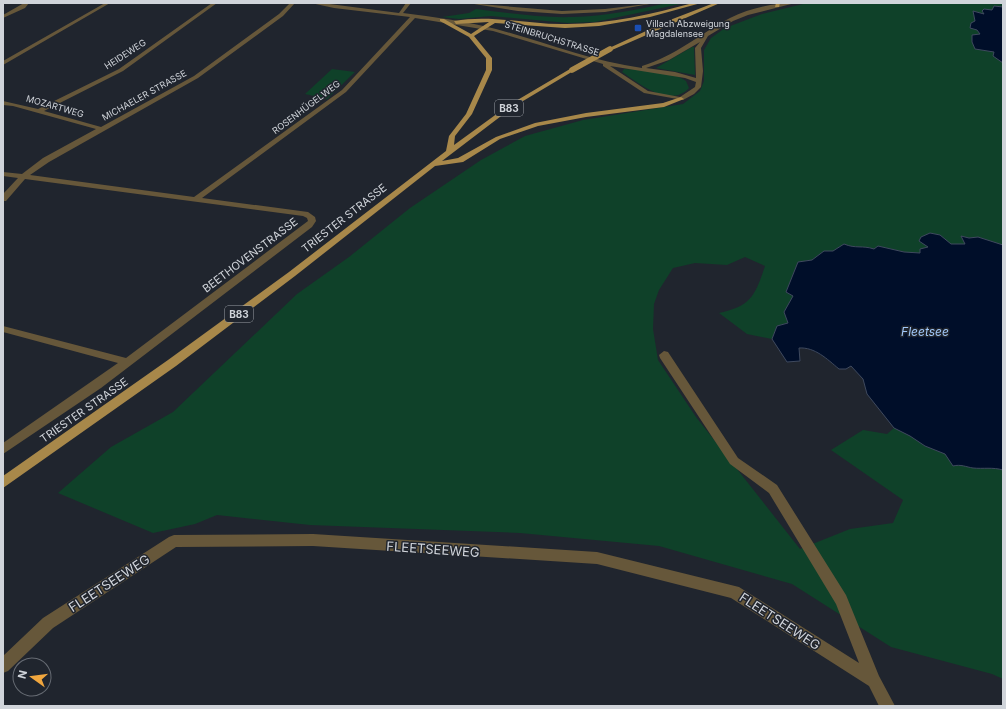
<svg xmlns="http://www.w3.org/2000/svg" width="1006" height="709" font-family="Inter,sans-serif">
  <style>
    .green { fill: #0f4129 }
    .water { fill: #000e29; stroke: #3e495e }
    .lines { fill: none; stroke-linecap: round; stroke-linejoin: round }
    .minor { fill: #66573a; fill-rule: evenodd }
    .major { fill: #a8884a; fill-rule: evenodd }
    .major-bridge { stroke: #a8884a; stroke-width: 5.5 }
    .transit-dot { fill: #1a4fb4; stroke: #20252e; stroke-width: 1.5 }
    .labels { text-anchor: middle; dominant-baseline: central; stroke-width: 3; stroke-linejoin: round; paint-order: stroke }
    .far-poi-label { font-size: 9px; fill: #d0d4da; stroke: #20252e; text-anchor: start }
    .far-street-label { font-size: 9px; fill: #d0d4da; stroke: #20252e }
    .shield { fill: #20252e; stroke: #9ba0a6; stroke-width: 1 }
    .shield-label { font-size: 10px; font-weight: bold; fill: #d0d4da }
    .street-label { font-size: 11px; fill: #d0d4da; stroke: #20252e }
    .water-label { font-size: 12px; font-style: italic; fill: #a1c8f9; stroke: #20252e }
    .near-street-label { font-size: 13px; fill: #d0d4da; stroke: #20252e }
  </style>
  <rect width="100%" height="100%" fill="#20252e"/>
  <path class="green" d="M 667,3 L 685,3 L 595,22 L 568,23 L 491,16 L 459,19 L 442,17 L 469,13 L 476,9 C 508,13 541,18 573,17 C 605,16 637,10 667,3 Z
    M 814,3 L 1003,3 L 1003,6 L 994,6 L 992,10 L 985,14 L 974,11 L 975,21 L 970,28 L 977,30 L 980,35 L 972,35 L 995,52 L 997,59 L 1003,63 L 1003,245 L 978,237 L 969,238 L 961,236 L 965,244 L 951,244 L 940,236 L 920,253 L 915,254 L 878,246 L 874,249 C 862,245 856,249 844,244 L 833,251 L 824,251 L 812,260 L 798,262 L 786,292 L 793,296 L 788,323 L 777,326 L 772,339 L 747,334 L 719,313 C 751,306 755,296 765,266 L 745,257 L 727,265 L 695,263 L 673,268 L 659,290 L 654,304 L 653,329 L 658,360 L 696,417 L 800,549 L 850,529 L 893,523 L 903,500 L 831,450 L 863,430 L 887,434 L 894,428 L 910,436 L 925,446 L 945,454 L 959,464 L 973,468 L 994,467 L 1003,470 L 1003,679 L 992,674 L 891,647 L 792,584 L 659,546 L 520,533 L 310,525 L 217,515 L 195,524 L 153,533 L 58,493 L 111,447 L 173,412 L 297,294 L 349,257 L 410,208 L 481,160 L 525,136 L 583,120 L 683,104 L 700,91 L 704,81 L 704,50 L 711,38 L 725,28 L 762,14 L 803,4 Z
    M 692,47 L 694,47 L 695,75 L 656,68 Z
    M 332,69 L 355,72 L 327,99 L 305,94 Z
    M 624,69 C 643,70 670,70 686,81 L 689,88 C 670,109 638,83 622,72 Z"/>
  <path class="water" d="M 994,6 L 1003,7 L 1003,63 L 993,56 L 994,52 L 975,49 L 972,42 L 972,35 L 980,34 L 977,30 L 970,28 L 971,23 L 975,21 L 973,11 L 984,14 L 982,11 L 984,9 L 992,10 Z
    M 930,233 L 940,235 L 951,244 L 965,244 L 961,236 L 969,238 L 978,237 L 1003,245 L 1003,470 C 993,467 983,469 973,468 C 966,467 961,464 953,466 L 945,454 L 925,446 L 910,436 L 894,428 L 867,394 L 863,379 L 851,366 L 846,369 L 839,369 C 827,359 815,347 799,348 L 800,361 L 787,362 L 772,339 L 777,326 L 788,323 L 784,312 L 793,296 L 786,292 L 798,262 L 812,260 L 824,251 L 833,251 L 844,244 C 856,249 862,245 874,249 L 878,246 L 904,252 L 920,253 L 920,249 L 928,247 L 919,241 L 921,237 Z"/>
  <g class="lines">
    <path class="minor" d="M 24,3 L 29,3 L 25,8 L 3,18 L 3,15 Z
      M 105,3 L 110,3 L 3,65 L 3,61 Z
      M 212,3 L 217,3 L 123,71 L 44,111 L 101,127 L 194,76 L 279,14 L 290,3 L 295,3 L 283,16 L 198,78 L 49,162 L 30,175 L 194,197 L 342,90 L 410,17 L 334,8 L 311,3 L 322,3 L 399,13 L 406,3 L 411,3 L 403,13 C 433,17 466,21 496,29 C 545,42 591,61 642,68 L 642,66 C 675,56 700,34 730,18 C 750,8 773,3 795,3 L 748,15 L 733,21 L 708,36 L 701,48 L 703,71 L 701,87 L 694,94 L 683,100 L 644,93 L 603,66 L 603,64 L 493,31 L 415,18 L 346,92 L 202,198 L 308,212 L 315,217 L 316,221 L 312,227 L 101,388 L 3,454 L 3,443 L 118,363 L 3,332 L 3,326 L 126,358 L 308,221 L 307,218 L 303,216 L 25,179 L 6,201 L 3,201 L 3,194 L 18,178 L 3,176 L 3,172 L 22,174 L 43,158 L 96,129 L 13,106 L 3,105 L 3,101 L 38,109 L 119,69 ZM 700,42 L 695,48 L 696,78 L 675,72 L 646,68 L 669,60 ZM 610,66 L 685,78 L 696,82 L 695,87 L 680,97 L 648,91 Z
      M 468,3 L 562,11 L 605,9 L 655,3 L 605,12 L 562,14 L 518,11 Z
      M 664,351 L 668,352 L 738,458 L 777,485 L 846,595 L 879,676 L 895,706 L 879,706 L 869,686 L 731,598 L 597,564 L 313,546 L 176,547 L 53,628 L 8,671 L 3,673 L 3,656 L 43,618 L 169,537 L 174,535 L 313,534 L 597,552 L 739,587 L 859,663 L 836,604 L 769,493 L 730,464 L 660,358 L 659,355 Z"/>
    <path class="major" d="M 693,3 L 701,3 L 650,17 L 599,26 L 565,28 L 495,23 L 474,36 L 492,58 L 492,70 L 472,114 L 455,136 L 454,145 L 509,105 L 570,69 L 575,70 L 513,107 L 442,161 L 458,158 L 496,137 L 535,123 L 586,113 L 663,103 L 681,97 L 684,99 L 664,107 L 586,117 L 538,126 L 500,139 L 463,162 L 435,166 L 295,276 L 176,366 L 3,488 L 3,476 L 168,360 L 289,272 L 446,151 L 449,136 L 466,114 L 486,70 L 486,58 L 469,37 L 440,21 L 440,19 L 444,19 L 471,34 L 489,22 L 456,24 L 454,21 C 492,14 529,25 567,24 C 610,24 652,14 693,3 Z
      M 714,3 L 720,3 L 612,50 L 607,49 L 670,20 Z
      M 776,3 L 780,3 L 779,7 L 775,7 Z"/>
    <path class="major-bridge" d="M 572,70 L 610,49"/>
  </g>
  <rect class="transit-dot" x="634" y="24" width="8" height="8" rx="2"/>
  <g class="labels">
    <g class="far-poi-label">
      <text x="646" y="23">Villach Abzweigung<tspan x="646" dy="10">Magdalensee</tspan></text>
    </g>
    <g class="far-street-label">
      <text transform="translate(552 38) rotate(17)">STEINBRUCHSTRASSE</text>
      <text transform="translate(125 54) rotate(-33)">HEIDEWEG</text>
      <text transform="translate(144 95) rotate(-29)">MICHAELER STRASSE</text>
      <text transform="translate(55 106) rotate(16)">MOZARTWEG</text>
      <text transform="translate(306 107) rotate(-37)">ROSENHÜGELWEG</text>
    </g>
    <g class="shield">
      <rect x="495" y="100" width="28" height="16" rx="3"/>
      <rect x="225" y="306" width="28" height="16" rx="3"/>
    </g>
    <g class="shield-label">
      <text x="509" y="108">B83</text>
      <text x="239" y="314">B83</text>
    </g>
    <g class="street-label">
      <text transform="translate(344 218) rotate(-38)">TRIESTER STRASSE</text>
      <text transform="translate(250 255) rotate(-37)">BEETHOVENSTRASSE</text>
      <text transform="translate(84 410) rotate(-35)">TRIESTER STRASSE</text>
    </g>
    <g class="water-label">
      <text x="925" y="331">Fleetsee</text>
    </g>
    <g class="near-street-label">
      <text transform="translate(433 549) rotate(4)">FLEETSEEWEG</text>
      <text transform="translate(109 583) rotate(-33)">FLEETSEEWEG</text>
      <text transform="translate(780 621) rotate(33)">FLEETSEEWEG</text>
    </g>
  </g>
  <rect width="1006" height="709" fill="none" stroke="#d0d4da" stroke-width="8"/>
  <g transform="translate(32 677) rotate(284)"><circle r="19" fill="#20252e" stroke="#666b73"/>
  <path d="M0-3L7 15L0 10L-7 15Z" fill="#f0a63e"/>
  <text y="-6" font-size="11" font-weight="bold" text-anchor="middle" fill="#d0d4da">N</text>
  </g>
</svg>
